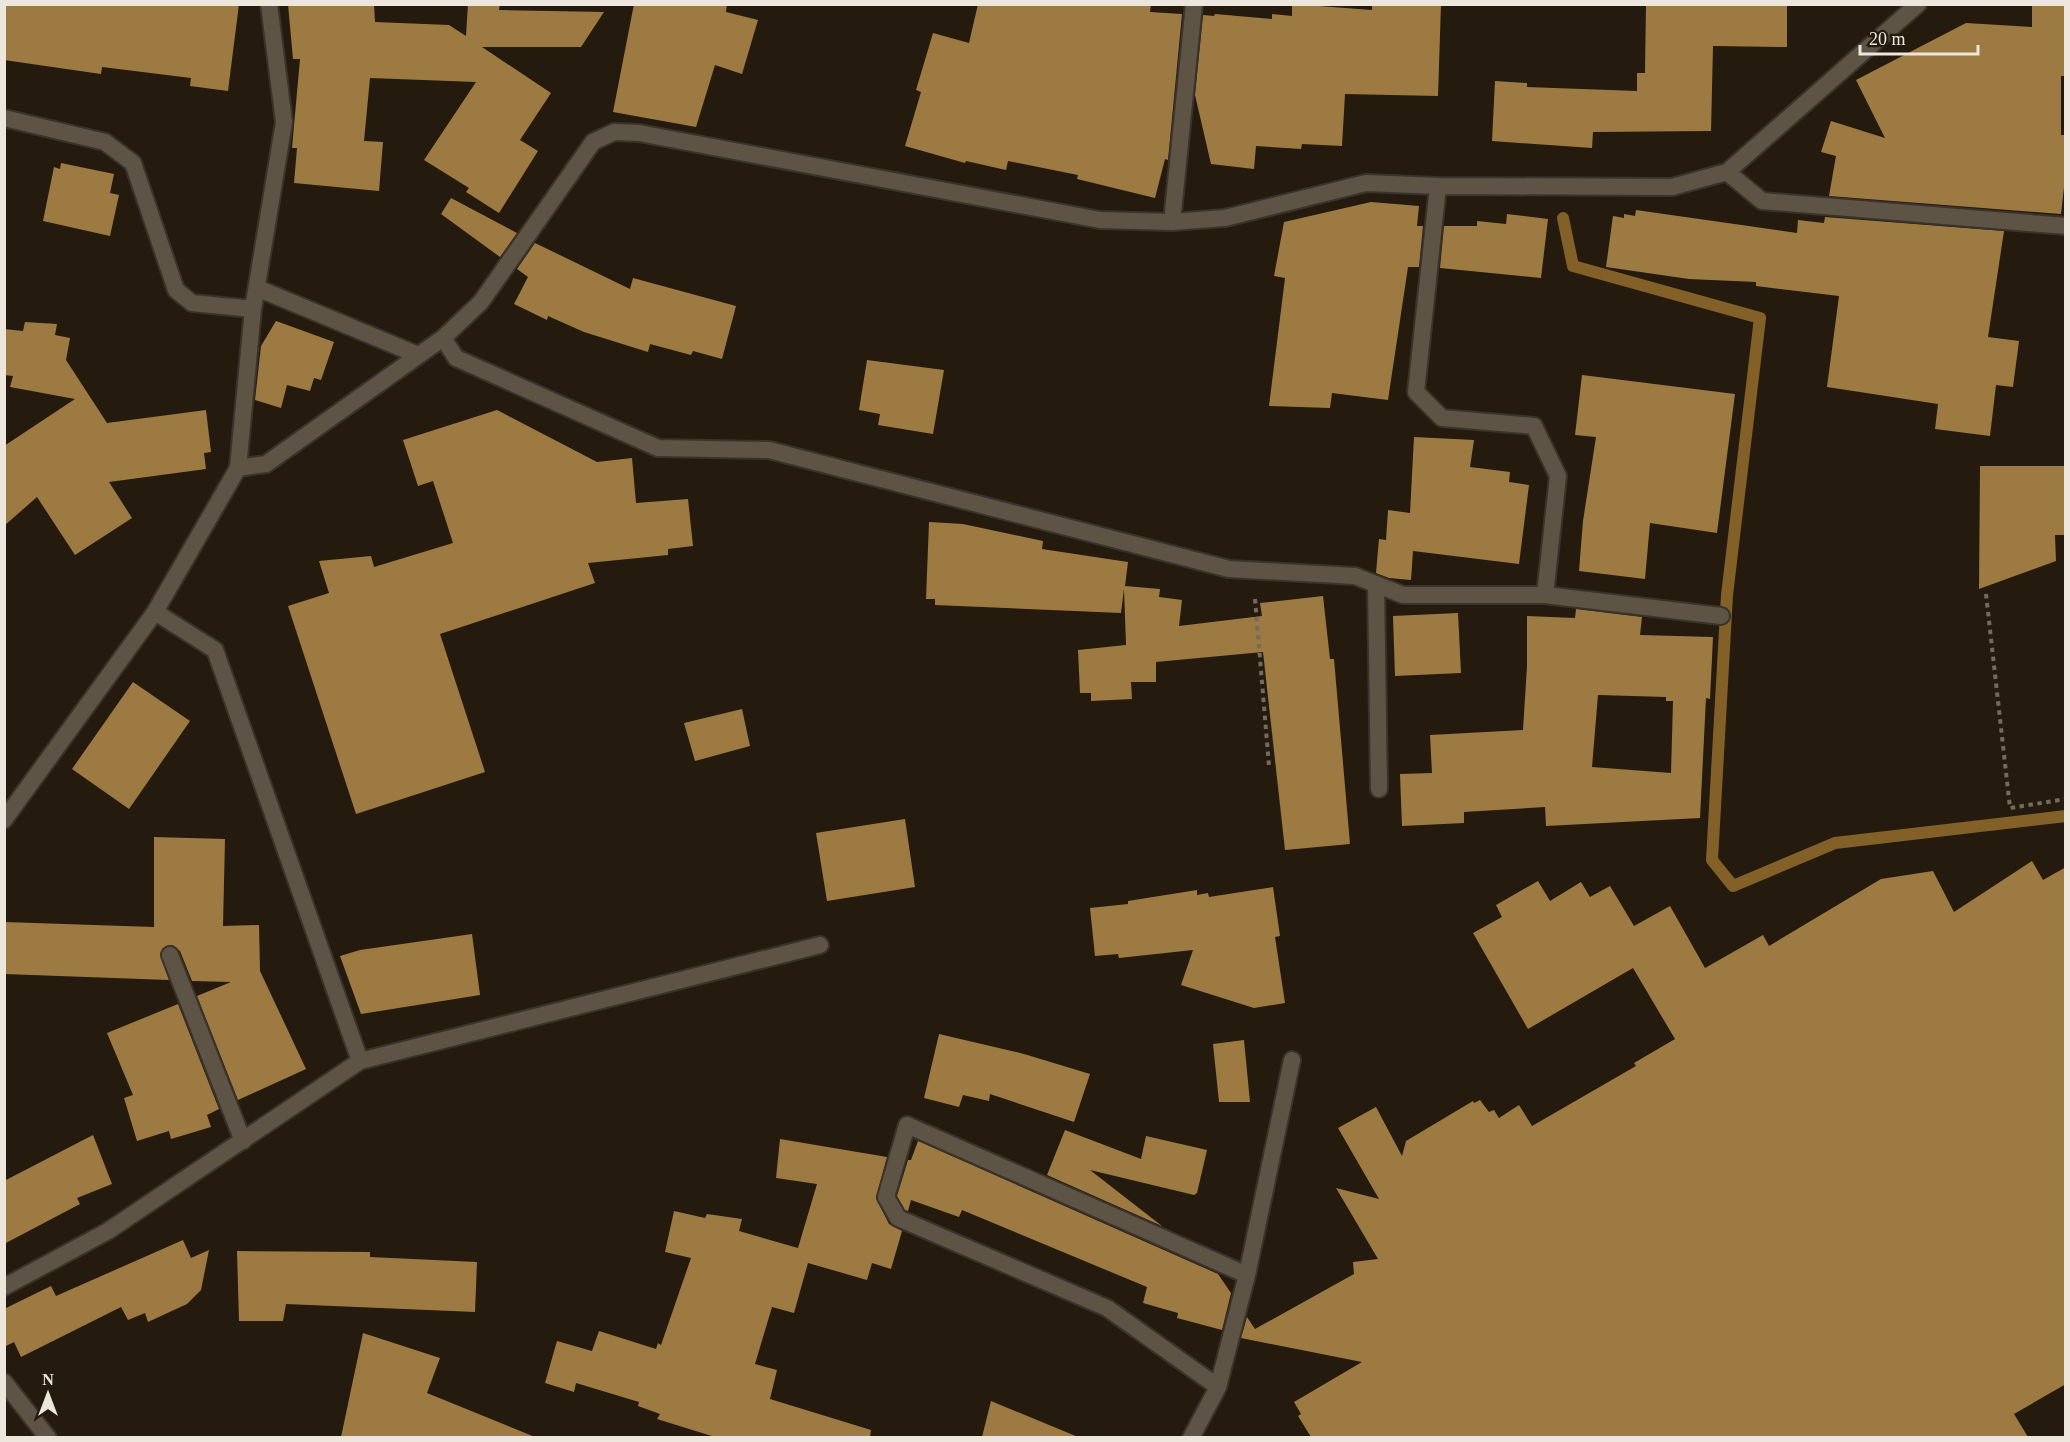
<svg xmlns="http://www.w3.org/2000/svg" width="2070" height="1442" font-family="Georgia,serif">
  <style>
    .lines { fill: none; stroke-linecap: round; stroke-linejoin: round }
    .stream { stroke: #826028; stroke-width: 12 }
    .building { fill: #9e7a43; fill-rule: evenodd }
    .service-casing { stroke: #3a332c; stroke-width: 20 }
    .minor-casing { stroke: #3a332c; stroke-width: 20 }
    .path { stroke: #736b60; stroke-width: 4; stroke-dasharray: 4.5 4.5; stroke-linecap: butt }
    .service { stroke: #5e5446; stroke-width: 16 }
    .minor { stroke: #5e5446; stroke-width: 16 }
  </style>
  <rect width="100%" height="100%" fill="#241b0e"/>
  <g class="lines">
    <path class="stream" d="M 1563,218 L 1573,266 L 1760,318 L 1727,595 L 1712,860 L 1733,886 L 1835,843 L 2066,816"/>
  </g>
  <path class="building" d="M 4,4 L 239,4 L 228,91 L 190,86 L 191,78 L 102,67 L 101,74 L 4,60 Z
    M 288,4 L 374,4 L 375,22 L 449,25 L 466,36 L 468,4 L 500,4 L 499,10 L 604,12 L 581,47 L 482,47 L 551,93 L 520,140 L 538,151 L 499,213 L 466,192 L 469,188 L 424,160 L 476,82 L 370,78 L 364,141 L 383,142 L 379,191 L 294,183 L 297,148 L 292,148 L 300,59 L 293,59 Z
    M 634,4 L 727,4 L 726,12 L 758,20 L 742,74 L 715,65 L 696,127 L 613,112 Z
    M 978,4 L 1151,4 L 1150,12 L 1182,14 L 1168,160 L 1165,159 L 1155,198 L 1077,179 L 1078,175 L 1008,161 L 1006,170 L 966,161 L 965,163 L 905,146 L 921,92 L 916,90 L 933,33 L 969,43 Z
    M 1292,4 L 1372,10 L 1372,4 L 1441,4 L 1438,96 L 1345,94 L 1342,146 L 1302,144 L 1301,149 L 1256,146 L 1254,169 L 1211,164 L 1195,95 L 1203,15 L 1214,16 L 1215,14 L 1272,19 L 1272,14 L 1292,16 Z
    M 1646,4 L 1787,4 L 1787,47 L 1713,46 L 1711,131 L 1593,132 L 1592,148 L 1492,141 L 1495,81 L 1527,83 L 1527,87 L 1637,91 L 1637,73 L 1645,73 Z
    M 2032,4 L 2066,4 L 2066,76 L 2061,76 L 2061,135 L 2066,135 L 2066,169 L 2061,214 L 1829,196 L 1836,156 L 1821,152 L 1831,121 L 1885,138 L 1856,80 L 1966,23 L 2032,27 Z
    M 61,163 L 114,174 L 110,193 L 119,195 L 110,236 L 43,221 L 54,167 L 60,169 Z
    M 451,198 L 517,233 L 500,257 L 441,214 Z
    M 1371,202 L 1419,206 L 1417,226 L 1423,226 L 1419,267 L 1408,267 L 1388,400 L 1332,393 L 1330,408 L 1269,406 L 1285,278 L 1274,276 L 1284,222 Z
    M 1636,210 L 1797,233 L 1798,220 L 1824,223 L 1825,217 L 2004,231 L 1988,337 L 2019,341 L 2013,387 L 1996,385 L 1990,436 L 1935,429 L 1938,404 L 1827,387 L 1839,296 L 1756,286 L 1756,282 L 1689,279 L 1606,267 L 1613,216 L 1624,218 L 1624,214 L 1635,216 Z
    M 1507,214 L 1548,219 L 1541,278 L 1440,268 L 1444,226 L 1477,226 L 1477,221 L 1506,224 Z
    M 535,243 L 630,289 L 633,278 L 736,306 L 722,359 L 693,351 L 691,355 L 650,344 L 648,352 L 584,332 L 548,316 L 547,320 L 514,304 L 528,277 L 517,269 Z
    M 276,321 L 334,342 L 321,380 L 314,378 L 310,391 L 287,385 L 281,408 L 255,400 L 261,346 Z
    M 25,322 L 57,324 L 55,335 L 70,338 L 66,360 L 107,423 L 206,410 L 211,452 L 204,453 L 206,469 L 109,482 L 132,518 L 75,555 L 37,497 L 4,526 L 4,446 L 75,399 L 10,387 L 13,376 L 4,375 L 4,329 L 23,331 Z
    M 867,360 L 944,370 L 933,434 L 878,425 L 880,414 L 859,410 Z
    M 1582,375 L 1735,394 L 1717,533 L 1650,523 L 1645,579 L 1579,571 L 1583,521 L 1596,437 L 1575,435 Z
    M 497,410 L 597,462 L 632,458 L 636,503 L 688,499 L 693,546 L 668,549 L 668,555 L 588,563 L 595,583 L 440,634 L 485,772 L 356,814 L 288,606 L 329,593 L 319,561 L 371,556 L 374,567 L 453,543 L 433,481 L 418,486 L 403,440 Z
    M 1414,437 L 1474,440 L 1470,467 L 1510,472 L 1509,482 L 1529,485 L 1519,564 L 1413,551 L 1411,580 L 1389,578 L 1376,573 L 1379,539 L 1386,540 L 1388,510 L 1410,513 Z
    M 1980,466 L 2066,466 L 2066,535 L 2055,535 L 2056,561 L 1979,589 Z
    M 929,522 L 963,524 L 1043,541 L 1042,549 L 1128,562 L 1125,586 L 1160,589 L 1159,597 L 1182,600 L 1179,626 L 1262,616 L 1260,603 L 1323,596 L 1330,659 L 1334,659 L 1350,844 L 1285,850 L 1263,652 L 1156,662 L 1156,682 L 1131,682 L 1132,699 L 1091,701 L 1091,693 L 1080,693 L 1078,650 L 1126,645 L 1124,589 L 1121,613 L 935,605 L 935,599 L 926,599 Z
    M 1576,609 L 1642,617 L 1640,635 L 1713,637 L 1710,699 L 1706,698 L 1700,818 L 1546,826 L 1545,807 L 1464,812 L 1464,823 L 1402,826 L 1400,774 L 1432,773 L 1430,735 L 1523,730 L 1527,666 L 1527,616 L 1575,618 ZM 1598,695 L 1666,697 L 1666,701 L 1673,701 L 1671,773 L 1592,767 Z
    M 1458,613 L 1461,673 L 1395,676 L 1393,616 Z
    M 133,682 L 190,721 L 129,809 L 72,769 Z
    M 742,709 L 750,746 L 695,761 L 684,723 Z
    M 905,819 L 915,887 L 827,901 L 816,833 Z
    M 154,837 L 225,839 L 223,926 L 259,925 L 260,971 L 306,1069 L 238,1100 L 197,996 L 231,982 L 192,981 L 180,951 L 172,945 L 166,946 L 160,954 L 169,980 L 4,974 L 4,922 L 154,927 Z
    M 2032,861 L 2043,880 L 2066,867 L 2066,1384 L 2014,1414 L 2028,1437 L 1311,1437 L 1298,1416 L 1301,1414 L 1294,1402 L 1362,1362 L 1241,1338 L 1247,1317 L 1255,1329 L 1354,1274 L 1353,1262 L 1378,1259 L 1336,1188 L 1379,1199 L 1338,1128 L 1376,1107 L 1402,1156 L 1406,1141 L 1473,1101 L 1474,1103 L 1480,1100 L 1489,1112 L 1494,1110 L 1499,1118 L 1519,1105 L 1532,1126 L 1636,1066 L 1634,1063 L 1675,1039 L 1633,968 L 1528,1029 L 1473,933 L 1502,917 L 1496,905 L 1538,881 L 1550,901 L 1581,882 L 1590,897 L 1610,886 L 1634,926 L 1670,906 L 1705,968 L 1763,935 L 1769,946 L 1881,879 L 1933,871 L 1954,912 Z
    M 1273,887 L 1280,936 L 1275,937 L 1285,1003 L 1254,1008 L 1181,985 L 1193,950 L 1119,958 L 1118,954 L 1095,956 L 1090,908 L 1128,904 L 1128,901 L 1197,890 L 1197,895 L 1208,893 L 1209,897 Z
    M 472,934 L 480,995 L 361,1014 L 340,956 L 360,950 Z
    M 178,1004 L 219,1109 L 207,1115 L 211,1127 L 171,1139 L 169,1131 L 137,1141 L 124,1098 L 133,1095 L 107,1033 Z
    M 939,1034 L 1024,1054 L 1090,1074 L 1074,1122 L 990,1094 L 989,1101 L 963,1095 L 959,1107 L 924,1098 Z
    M 1244,1040 L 1250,1102 L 1219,1102 L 1213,1044 Z
    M 1065,1130 L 1141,1159 L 1146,1136 L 1207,1150 L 1197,1193 L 1194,1195 L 1090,1170 L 1162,1226 L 1047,1175 Z
    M 93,1135 L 112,1184 L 77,1198 L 80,1204 L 4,1244 L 4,1181 Z
    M 780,1139 L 887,1157 L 876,1198 L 889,1224 L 902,1231 L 891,1269 L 872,1263 L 867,1280 L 808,1263 L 794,1313 L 772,1307 L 755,1364 L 777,1370 L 770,1399 L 871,1430 L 870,1437 L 715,1437 L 657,1419 L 660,1414 L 638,1406 L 639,1402 L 576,1383 L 574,1392 L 545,1383 L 557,1341 L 592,1351 L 599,1331 L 656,1349 L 658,1343 L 661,1345 L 691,1258 L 665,1252 L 674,1211 L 705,1218 L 707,1214 L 742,1219 L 739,1231 L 798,1248 L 817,1184 L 776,1178 Z
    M 918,1141 L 1218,1274 L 1231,1293 L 1222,1330 L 1177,1318 L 1178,1313 L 1143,1303 L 1147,1287 L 962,1210 L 959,1217 L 911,1200 L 908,1211 L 905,1210 L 897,1196 L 908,1160 L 911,1160 Z
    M 183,1240 L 191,1258 L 209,1250 L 201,1290 L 187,1304 L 148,1322 L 145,1313 L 128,1320 L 121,1307 L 21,1357 L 14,1342 L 4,1347 L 4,1309 L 51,1286 L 56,1296 Z
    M 237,1251 L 370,1252 L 370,1257 L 477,1262 L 475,1312 L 286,1304 L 283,1321 L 239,1321 Z
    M 363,1333 L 440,1358 L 427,1393 L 535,1437 L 341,1437 Z
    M 991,1401 L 1078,1437 L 982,1437 Z"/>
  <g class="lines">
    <g class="service-casing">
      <path id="service" d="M 1172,222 L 1194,4"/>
    </g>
    <g class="minor-casing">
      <path id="minor" d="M 4,118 L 105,142 L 133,163 L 176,290 L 192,303 L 253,309
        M 1727,172 L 1762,201 L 2066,226
        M 1438,186 L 1416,392 L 1442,418 L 1534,426 L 1558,476 L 1545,595
        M 257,288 L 418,355
        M 443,338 L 456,358 L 658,448 L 769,450 L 1229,569 L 1355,576 L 1403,595 L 1545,595 L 1721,616
        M 238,468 L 266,464 L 443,338 L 481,302 L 593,142 L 614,132 L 639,133 L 1100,220 L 1172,222 L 1225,218 L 1366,183 L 1438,186 L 1672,187 L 1727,172 L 1918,4
        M 1376,584 L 1379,789
        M 155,612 L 215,650 L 360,1061
        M 4,820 L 155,612 L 238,468 L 253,309 L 284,122 L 269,4
        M 170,955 L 243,1141
        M 1247,1275 L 907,1125 L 886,1197 L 898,1218 L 1107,1308 L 1218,1387 L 1247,1275 L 1292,1060
        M 4,1287 L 108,1231 L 360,1061 L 820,945
        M 4,1382 L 48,1438
        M 1191,1438 L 1218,1387"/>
    </g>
    <path class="path" d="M 1986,594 L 2010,808 L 2066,799
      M 1255,599 L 1269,766"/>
    <use href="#service" class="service"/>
    <use href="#minor" class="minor"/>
  </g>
  <rect width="2070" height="1442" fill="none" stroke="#ece6dd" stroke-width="12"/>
  <g transform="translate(48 1394)" stroke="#241b0e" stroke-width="4.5" paint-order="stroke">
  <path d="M0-4.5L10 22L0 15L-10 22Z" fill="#ece6dd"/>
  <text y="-9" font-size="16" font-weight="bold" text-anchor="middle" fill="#ece6dd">N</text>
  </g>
  <path d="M1860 45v9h118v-9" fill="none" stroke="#ece6dd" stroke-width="3"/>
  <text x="1869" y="45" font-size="18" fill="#ece6dd" stroke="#241b0e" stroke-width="4.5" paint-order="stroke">20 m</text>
</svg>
